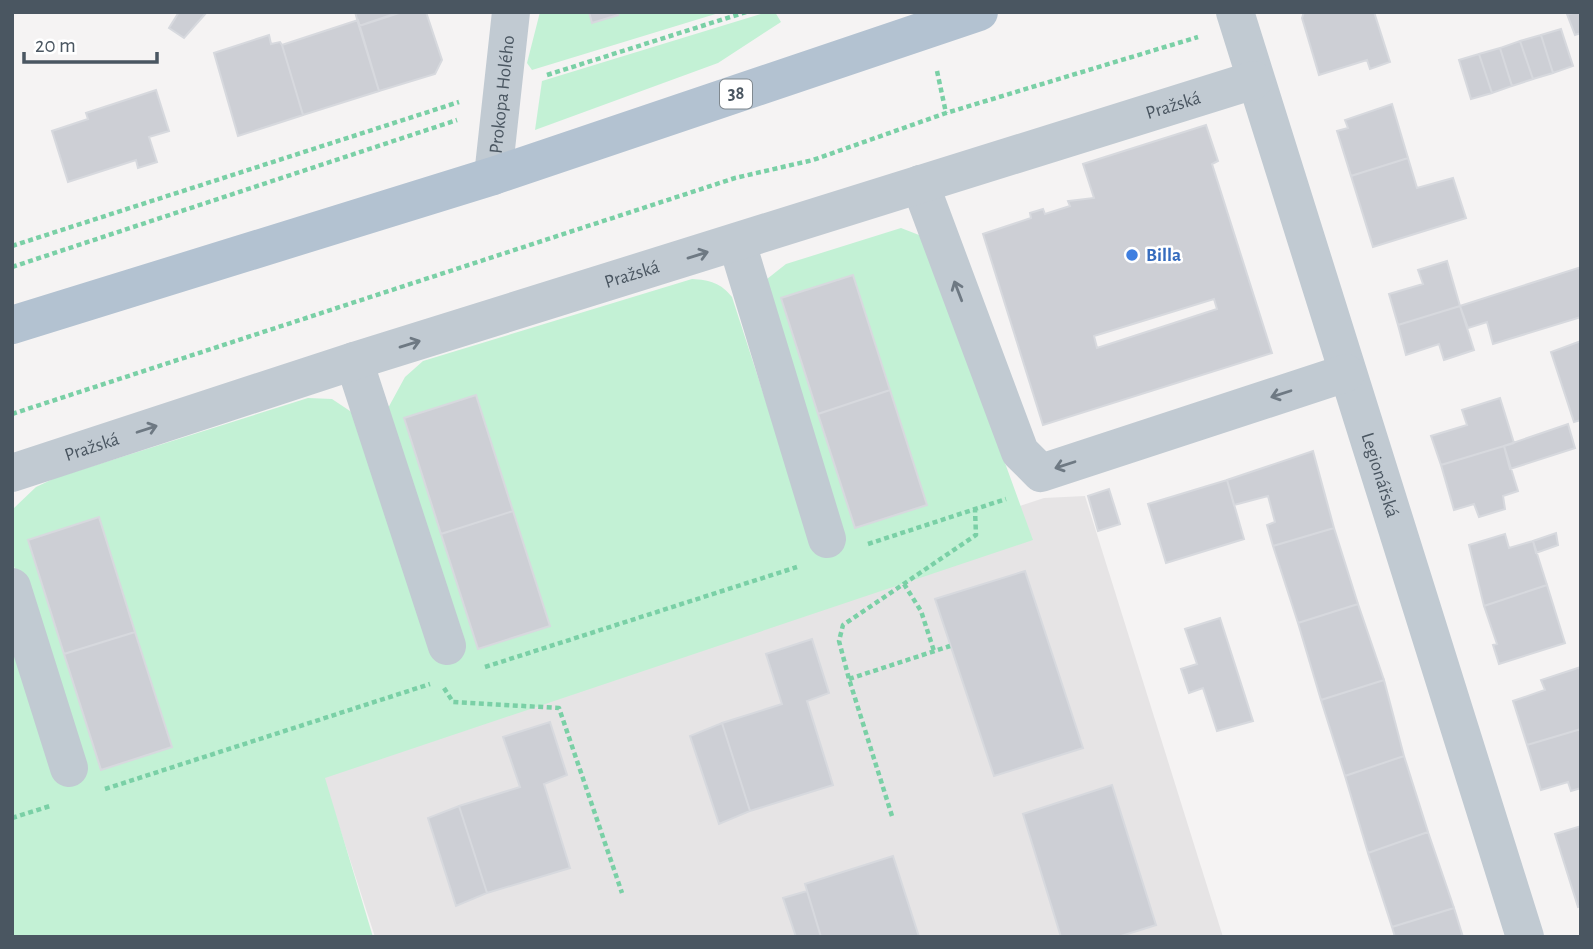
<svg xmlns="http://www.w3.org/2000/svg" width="1593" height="949" font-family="'Alegreya Sans',sans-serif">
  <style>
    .education { fill: #e6e4e5 }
    .green { fill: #c3f1d5 }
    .building { fill: #cdcfd5; stroke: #d7d9de; stroke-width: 2; fill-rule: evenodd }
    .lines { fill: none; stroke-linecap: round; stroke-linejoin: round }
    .path { stroke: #7ad0a6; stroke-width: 4.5; stroke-dasharray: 5 3.5; stroke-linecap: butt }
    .minor { stroke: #c1cad2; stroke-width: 38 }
    .major { stroke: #b3c2d1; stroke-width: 38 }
    .oneway { stroke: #6e7983 }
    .shop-dot { fill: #3f7fe0; stroke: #fff; stroke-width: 2.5 }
    .labels { text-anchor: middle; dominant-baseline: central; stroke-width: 5; stroke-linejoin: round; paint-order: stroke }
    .shield { fill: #fff; stroke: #808990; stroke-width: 2 }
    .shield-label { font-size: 18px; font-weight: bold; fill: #4a5661 }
    .street-label { font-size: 19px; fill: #4a5661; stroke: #fff }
    .shop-label { font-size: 19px; font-weight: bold; fill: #366cbe; stroke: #fff; text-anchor: start }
  </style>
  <rect width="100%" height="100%" fill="#f5f3f3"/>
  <path class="education" d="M 1085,496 L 1223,937 L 375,937 L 311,739 L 1044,498 Z"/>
  <path class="green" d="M 540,12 L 722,12 L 532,70 L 527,63 Z
    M 767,12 L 775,12 L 781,22 L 718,63 L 535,130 L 542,81 Z
    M 901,228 L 919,235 L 925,243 L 1033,540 L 325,778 L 373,937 L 12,937 L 12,633 L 82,774 L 12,560 L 14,508 L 36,487 L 55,478 L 308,398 L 332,399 L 353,413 L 387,410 L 405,377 L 423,361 L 692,279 C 710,280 721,283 732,297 L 815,553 L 767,279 L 786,264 Z"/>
  <path class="building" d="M 179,12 L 207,12 L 184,38 L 169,28 Z
    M 355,12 L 397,12 L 397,13 L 359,26 Z
    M 426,12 L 442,60 L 435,74 L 379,91 L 359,26 L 402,12 Z
    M 589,12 L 617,12 L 618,15 L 592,23 Z
    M 1304,12 L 1374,12 L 1390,62 L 1370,69 L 1367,60 L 1319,75 L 1302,18 Z
    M 1581,12 L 1581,33 L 1575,35 L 1567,14 Z
    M 358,20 L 379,91 L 303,115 L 282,45 Z
    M 1561,29 L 1573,66 L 1553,73 L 1541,35 Z
    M 269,35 L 271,44 L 280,42 L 282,45 L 303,115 L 238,136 L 214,53 Z
    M 1541,35 L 1553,73 L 1533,79 L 1520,41 Z
    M 1520,41 L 1533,79 L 1512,86 L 1500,48 Z
    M 1500,48 L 1512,86 L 1492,93 L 1479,54 Z
    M 1479,54 L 1492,93 L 1471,99 L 1459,60 Z
    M 156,90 L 169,131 L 149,137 L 157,162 L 138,168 L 136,160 L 68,182 L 52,131 L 88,119 L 86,113 Z
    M 1392,104 L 1408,158 L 1351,176 L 1337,131 L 1348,128 L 1345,120 Z
    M 1206,125 L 1218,161 L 1212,164 L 1272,353 L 1043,425 L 983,234 L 1031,218 L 1030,213 L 1043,209 L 1045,214 L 1070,206 L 1068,201 L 1094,198 L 1083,164 ZM 1214,299 L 1217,309 L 1097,348 L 1094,336 Z
    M 1408,158 L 1417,188 L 1453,178 L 1466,218 L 1373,247 L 1351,176 Z
    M 1447,261 L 1460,306 L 1398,325 L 1389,294 L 1423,284 L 1418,270 Z
    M 1581,267 L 1581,317 L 1493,344 L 1487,322 L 1468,328 L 1460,306 Z
    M 853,275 L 890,390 L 818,414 L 781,298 Z
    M 1460,306 L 1474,350 L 1444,360 L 1439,344 L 1406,355 L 1398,325 Z
    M 1581,341 L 1581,420 L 1574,422 L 1551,352 Z
    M 890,390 L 927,505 L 855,528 L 818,414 Z
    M 476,395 L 513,511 L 441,534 L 404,418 Z
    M 1500,398 L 1514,443 L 1441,465 L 1431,436 L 1467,425 L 1462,410 Z
    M 1568,424 L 1575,448 L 1510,469 L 1504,446 Z
    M 1504,446 L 1518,491 L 1503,496 L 1505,509 L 1479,517 L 1474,504 L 1454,510 L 1441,465 Z
    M 1313,451 L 1334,528 L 1273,546 L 1267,525 L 1275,522 L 1268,496 L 1234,505 L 1227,480 Z
    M 1227,480 L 1244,539 L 1166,563 L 1148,504 Z
    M 1109,489 L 1120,524 L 1098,531 L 1088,496 Z
    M 513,511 L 550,626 L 478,649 L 441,534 Z
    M 99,517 L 135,632 L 64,654 L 28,540 Z
    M 1334,528 L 1358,604 L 1298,623 L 1273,546 Z
    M 1556,533 L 1558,545 L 1536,553 L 1533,541 Z
    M 1505,534 L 1509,548 L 1533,541 L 1547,585 L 1484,606 L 1469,545 Z
    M 1025,571 L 1083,748 L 994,776 L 935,599 Z
    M 1547,585 L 1565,643 L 1499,664 L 1493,645 L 1497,644 L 1484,606 Z
    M 1358,604 L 1384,680 L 1321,700 L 1298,623 Z
    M 1220,618 L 1253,721 L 1217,731 L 1203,688 L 1189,693 L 1181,669 L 1197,664 L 1185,629 Z
    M 135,632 L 172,747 L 101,770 L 64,654 Z
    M 812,639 L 829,693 L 807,701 L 833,785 L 750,811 L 722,723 L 782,704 L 766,654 Z
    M 1581,667 L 1581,729 L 1527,745 L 1513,701 L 1545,690 L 1541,680 Z
    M 1384,680 L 1404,756 L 1345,776 L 1321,700 Z
    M 550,722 L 567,775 L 544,784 L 570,868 L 487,893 L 459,806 L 520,787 L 503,737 Z
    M 722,723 L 750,811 L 719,824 L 690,736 Z
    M 1581,729 L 1581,788 L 1571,791 L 1568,782 L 1541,790 L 1527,745 Z
    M 1404,756 L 1428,832 L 1368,853 L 1345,776 Z
    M 1112,785 L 1156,925 L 1118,937 L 1061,937 L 1023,814 Z
    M 459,806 L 487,893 L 456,906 L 428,818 Z
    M 1581,826 L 1581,906 L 1578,907 L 1555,834 Z
    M 1428,832 L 1454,908 L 1392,927 L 1368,853 Z
    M 893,856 L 919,937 L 821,937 L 805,884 Z
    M 807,891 L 821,937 L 796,937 L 783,898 Z
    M 1454,908 L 1463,937 L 1395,937 L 1392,927 Z"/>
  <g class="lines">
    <path class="path" d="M 937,71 L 946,113
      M 547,75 L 746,12
      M 12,246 L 459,102
      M 12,267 L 457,120
      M 12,414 L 735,178 L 813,160 L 946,113 L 1198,37
      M 868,544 L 1006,499
      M 904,584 L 921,611 L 934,651
      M 485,667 L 797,567
      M 849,679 L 950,646
      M 444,688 L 453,702 L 559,708 L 622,893
      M 105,789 L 430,684
      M 892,816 L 849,679 L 839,641 L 843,625 L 976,535 L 975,510
      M 12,818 L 50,806"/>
    <g class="minor">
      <path id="s1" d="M 1235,12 L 1525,937"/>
      <path id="s2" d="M 493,176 L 511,12"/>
      <path d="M 920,184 L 1020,452 L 1041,473 L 1346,373"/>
      <path d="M 737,243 L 827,539"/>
      <path d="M 354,361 L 447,646"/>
      <path id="s3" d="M 12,473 L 354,361 L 1254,80"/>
      <path d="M 12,587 L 69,768"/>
    </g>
    <path class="major" d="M 12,325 L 493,176 L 979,12"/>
  </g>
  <defs><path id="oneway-shaft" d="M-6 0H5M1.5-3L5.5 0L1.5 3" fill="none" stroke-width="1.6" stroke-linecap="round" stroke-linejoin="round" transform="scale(1.75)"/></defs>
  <g class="oneway">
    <use href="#oneway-shaft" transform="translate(698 255) rotate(-17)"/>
    <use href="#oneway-shaft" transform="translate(958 291) rotate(-111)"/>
    <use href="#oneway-shaft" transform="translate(410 344) rotate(-17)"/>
    <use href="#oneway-shaft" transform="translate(1281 394) rotate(162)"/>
    <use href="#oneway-shaft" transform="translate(147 429) rotate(-18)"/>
    <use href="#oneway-shaft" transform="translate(1065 465) rotate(162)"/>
  </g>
  <circle class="shop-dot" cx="1132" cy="255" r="7"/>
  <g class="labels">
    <rect class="shield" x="720" y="79.5" width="32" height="29" rx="5"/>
    <g class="shield-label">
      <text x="736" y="94">38</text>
    </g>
    <g class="street-label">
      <text stroke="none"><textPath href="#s2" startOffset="82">Prokopa Holého</textPath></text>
      <text stroke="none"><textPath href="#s3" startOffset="1218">Pražská</textPath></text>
      <text stroke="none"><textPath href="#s3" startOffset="651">Pražská</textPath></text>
      <text stroke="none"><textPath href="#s3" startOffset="84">Pražská</textPath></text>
      <text stroke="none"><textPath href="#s1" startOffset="485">Legionářská</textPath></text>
    </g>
    <g class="shop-label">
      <text x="1146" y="255">Billa</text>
    </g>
  </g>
  <rect width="1593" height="949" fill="none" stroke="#4a5661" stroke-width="28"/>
  <path d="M24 52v10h133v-10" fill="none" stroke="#4a5661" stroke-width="3.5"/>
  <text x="35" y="52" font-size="21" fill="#4a5661" stroke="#ffffff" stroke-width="5" paint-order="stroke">20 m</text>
</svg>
